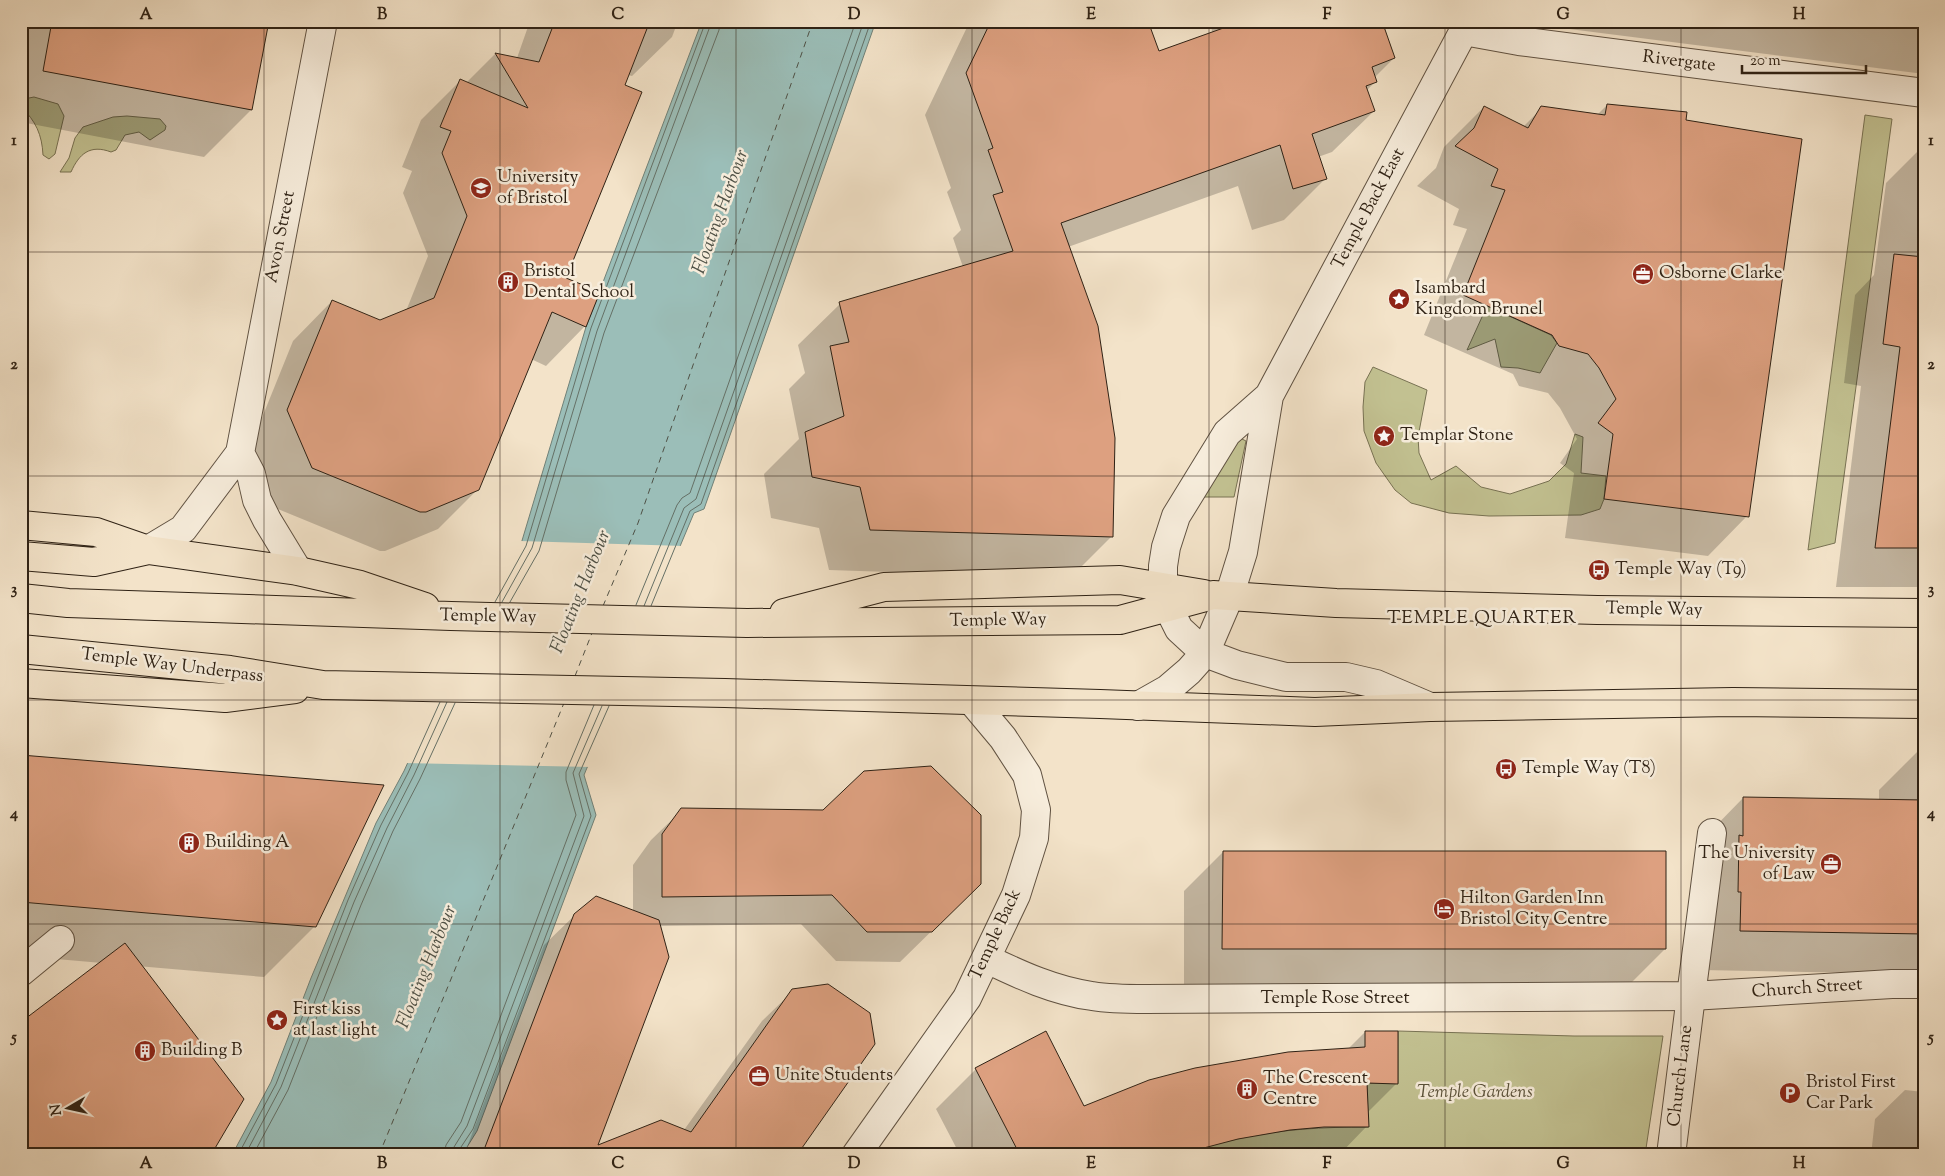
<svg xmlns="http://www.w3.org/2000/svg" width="1945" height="1176" font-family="'Sorts Mill Goudy',serif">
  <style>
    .green { fill: #c2c191; stroke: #787253 }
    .water { fill: #9bbeb8; stroke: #708077 }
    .pier { fill: #f3e3c9 }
    .shadow { fill: #0003 }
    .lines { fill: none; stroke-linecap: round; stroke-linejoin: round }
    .shore { stroke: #657066; stroke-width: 1 }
    .ferry { stroke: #4f5146; stroke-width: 1; stroke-dasharray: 6 5; stroke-linecap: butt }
    .building { fill: #dda080; stroke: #2f2215 }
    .pedestrian-casing { stroke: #605242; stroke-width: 30 }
    .minor-casing { stroke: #605242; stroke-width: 30 }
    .trunk-casing { stroke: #2f2215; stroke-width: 30 }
    .pedestrian { stroke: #f7eddc; stroke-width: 28 }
    .minor { stroke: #f7eddc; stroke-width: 28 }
    .trunk { stroke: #f3e3c9; stroke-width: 28 }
    .grid { fill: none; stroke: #2f2215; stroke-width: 1; stroke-opacity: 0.55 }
    .labels { text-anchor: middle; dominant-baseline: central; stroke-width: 5; stroke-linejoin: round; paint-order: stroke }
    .street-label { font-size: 18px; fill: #2f2215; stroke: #f7eddc }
    .poi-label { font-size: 18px; fill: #2f2215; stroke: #f7eddc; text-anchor: start }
    .park-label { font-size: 18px; font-style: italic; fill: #5b523a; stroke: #f7eddc }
    .water-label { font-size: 19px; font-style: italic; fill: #4f5146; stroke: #f7eddc }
    .neighbourhood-label { font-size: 19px; letter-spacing: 1px; fill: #2f2215; stroke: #f7eddc }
    .neatline { fill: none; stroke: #2f2215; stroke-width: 2 }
    .grid-label { font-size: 16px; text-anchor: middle; font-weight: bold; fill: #2f2215 }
  </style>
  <rect width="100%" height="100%" fill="#f3e3c9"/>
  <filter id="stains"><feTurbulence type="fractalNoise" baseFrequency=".004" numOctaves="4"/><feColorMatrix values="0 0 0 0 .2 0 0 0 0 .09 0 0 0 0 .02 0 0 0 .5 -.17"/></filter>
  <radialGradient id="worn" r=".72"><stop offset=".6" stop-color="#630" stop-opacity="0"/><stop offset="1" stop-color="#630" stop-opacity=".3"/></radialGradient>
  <path class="green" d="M 34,97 L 58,104 L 64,116 L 55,154 L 49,159 L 43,155 C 42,135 36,121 21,107 L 21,102 L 24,99 Z
    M 1865,115 L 1892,119 L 1835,543 L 1808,550 Z
    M 127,116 L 160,119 L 166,126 L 165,130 L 150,140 L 139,132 L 125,135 L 116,150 L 111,152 C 90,144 79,154 71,172 L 60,172 L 69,158 L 75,138 L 83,127 L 113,117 Z
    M 1487,306 L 1551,335 L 1557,343 L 1540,373 L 1518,368 L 1501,367 L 1495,339 L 1467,350 Z
    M 1373,367 L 1427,390 L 1418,437 L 1419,453 L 1431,480 L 1456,466 L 1481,487 L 1510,494 L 1549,481 L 1566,464 L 1575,434 L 1583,437 L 1581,473 L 1606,476 L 1604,499 L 1600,509 L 1581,515 L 1489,516 L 1449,513 L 1411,503 L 1395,490 L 1376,463 L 1364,431 L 1363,407 L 1365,382 Z
    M 1240,438 L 1246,441 L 1234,497 L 1202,497 Z
    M 1398,1031 L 1574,1036 L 1663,1036 L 1645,1155 L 1177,1155 C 1197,1149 1217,1143 1237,1139 C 1280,1129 1324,1127 1368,1127 L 1367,1083 L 1398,1083 Z"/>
  <path class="water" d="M 702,21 L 876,21 L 704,509 L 694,513 L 584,775 L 596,815 L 477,1131 L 462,1155 L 232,1155 L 271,1082 L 311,978 L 376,823 L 404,771 L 445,681 L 521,544 L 586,327 Z"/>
  <path class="pier" d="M 520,541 L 684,546 L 591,767 L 404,763 L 442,680 Z"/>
  <path class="shadow" d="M 34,21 L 267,21 L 251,110 L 204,157 L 21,122 L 21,49 L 26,28 Z
    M 530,21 L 678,21 L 672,37 L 632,76 L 628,75 L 565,278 L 585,326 L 546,366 L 531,359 L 478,489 L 438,529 L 385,551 L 380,551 L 273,507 L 249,450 L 293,341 L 332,301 L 380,321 L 406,311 L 428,256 L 403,193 L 412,171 L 402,167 L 421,120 L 460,81 L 466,83 L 495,54 L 517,58 Z
    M 970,21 L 1147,21 L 1158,53 L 1212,33 L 1211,21 L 1381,21 L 1394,58 L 1374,78 L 1375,82 L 1366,91 L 1374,111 L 1332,152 L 1318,157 L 1325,179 L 1284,220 L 1252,230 L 1238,186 L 1068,247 L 1112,536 L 1070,578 L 829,570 L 819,528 L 771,518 L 764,474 L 799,439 L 789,389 L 805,373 L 798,345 L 840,304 L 963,267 L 953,238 L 961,230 L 947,192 L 951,188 L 925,115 Z
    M 1507,21 L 1924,21 L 1924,74 Z
    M 1607,105 L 1684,121 L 1747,516 L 1708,556 L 1565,538 L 1574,473 L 1560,463 L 1577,439 L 1560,408 L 1548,393 L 1519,386 L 1513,374 L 1424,335 L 1467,229 L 1453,225 L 1459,209 L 1417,186 L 1436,168 L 1444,147 L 1484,107 L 1523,127 L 1542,108 L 1597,115 Z
    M 1924,145 L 1924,587 L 1836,587 L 1861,386 L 1844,383 L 1855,295 L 1874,275 L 1886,183 Z
    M 1918,751 L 1924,751 L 1924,974 L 1701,970 L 1704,838 L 1743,798 L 1879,801 L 1879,790 Z
    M 21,756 L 315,926 L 264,977 L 21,956 Z
    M 682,810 L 949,914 L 900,962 L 836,961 L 801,924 L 660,926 L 596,1147 L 684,1130 L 762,1021 L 793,991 L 795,1155 L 464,1155 L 544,945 L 575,915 L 633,911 L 633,865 L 651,840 Z
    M 1223,852 L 1665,949 L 1626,988 L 1184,988 L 1184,891 Z
    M 1365,1032 L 1397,1083 L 1367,1113 L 1367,1126 L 1339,1155 L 960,1155 L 936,1109 L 976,1069 L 1046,1033 L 1083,1107 L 1348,1049 Z
    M 1905,1090 L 1924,1092 L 1924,1155 L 1871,1155 L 1875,1119 Z"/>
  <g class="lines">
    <path class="shore" d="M 495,602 L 526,546 L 591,328 L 706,21
      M 502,602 L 532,548 L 597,331 L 712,21
      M 510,602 L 539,551 L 604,333 L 719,30 L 720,21
      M 636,605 L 677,505 L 682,498 L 690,493 L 856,21
      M 644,606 L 684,508 L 696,499 L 864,21
      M 651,606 L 690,511 L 701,504 L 871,21
      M 238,1155 L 276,1084 L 348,900 L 381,825 L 408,773 L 440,702
      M 245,1155 L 281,1087 L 354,902 L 387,828 L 414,775 L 447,702
      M 253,1155 L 288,1090 L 361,905 L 393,831 L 420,779 L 455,703
      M 444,1155 L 446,1145 L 461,1122 L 576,815 L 566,780 L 566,772 L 594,705
      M 452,1155 L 454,1147 L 467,1126 L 584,816 L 573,773 L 602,706
      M 458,1155 L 459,1150 L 473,1129 L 591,816 L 579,774 L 609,706"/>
    <path class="ferry" d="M 603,606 L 638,523 L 813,21
      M 575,676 L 592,633
      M 379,1155 L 564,703"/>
  </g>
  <path class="building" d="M 52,21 L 269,21 L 252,110 L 43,71 Z
    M 555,21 L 650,21 L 625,85 L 642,92 L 566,278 L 600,292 L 586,327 L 552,312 L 479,490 L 426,512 L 420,512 L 312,468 L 287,410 L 332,300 L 380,320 L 434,298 L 467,216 L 442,153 L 451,131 L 440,127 L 460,79 L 528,108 L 495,53 L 539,62 Z
    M 991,21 L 1148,21 L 1159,51 L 1243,21 L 1382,21 L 1395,58 L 1372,67 L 1377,82 L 1366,86 L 1375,111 L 1312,134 L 1327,179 L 1293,189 L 1280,145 L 1061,223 L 1098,326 L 1115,438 L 1113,537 L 870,530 L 860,487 L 812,477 L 805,432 L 844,416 L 830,346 L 849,342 L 839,302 L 1013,251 L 993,195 L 1003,192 L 988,150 L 993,148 L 966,73 Z
    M 1607,104 L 1687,112 L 1686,120 L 1802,139 L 1749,517 L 1604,499 L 1613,434 L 1598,423 L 1616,399 L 1599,368 L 1588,354 L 1559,346 L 1552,335 L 1463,295 L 1505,190 L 1491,186 L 1498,169 L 1455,146 L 1474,128 L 1484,106 L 1528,128 L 1541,106 L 1605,115 Z
    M 1894,254 L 1924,257 L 1924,548 L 1875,548 L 1900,347 L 1883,344 Z
    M 21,755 L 118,763 L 384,785 L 316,927 L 147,913 L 21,902 Z
    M 931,766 L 981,815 L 981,884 L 932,932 L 867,932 L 832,895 L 662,897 L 662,834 L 681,808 L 823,810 L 864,771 Z
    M 1743,797 L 1924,800 L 1924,934 L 1740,931 L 1741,892 L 1738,892 L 1739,835 L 1743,836 Z
    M 1223,851 L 1666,851 L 1666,949 L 1222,949 Z
    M 596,896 L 659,920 L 669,957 L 598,1145 L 661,1120 L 691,1132 L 792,989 L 828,984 L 870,1013 L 875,1044 L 797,1155 L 482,1155 L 574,914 Z
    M 125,943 L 244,1099 L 211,1155 L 21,1155 L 21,1022 Z
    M 1046,1031 L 1084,1106 L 1149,1080 L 1195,1068 L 1288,1052 L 1365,1047 L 1365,1031 L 1398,1031 L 1398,1084 L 1367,1083 L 1369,1127 L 1324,1127 L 1290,1130 L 1238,1139 L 1177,1155 L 1020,1155 L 975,1068 Z"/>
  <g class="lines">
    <g class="pedestrian-casing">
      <path id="pedestrian" d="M 1464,31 L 1519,41 L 1924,93
        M 1671,1155 L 1691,996"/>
    </g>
    <g class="minor-casing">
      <path id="minor" d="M 1269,396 L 1227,433 L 1176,516 L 1166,547 L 1163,566 L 1163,587 L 1168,607 L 1179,629 L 1205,653 L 1237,665 L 1286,677 L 1346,677 L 1376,684 L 1430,707
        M 240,453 L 251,474 L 257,500 L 267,520 L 298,571
        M 148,550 L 183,529 L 240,453 L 323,21
        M 1138,706 L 1168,689 L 1189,671 L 1205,653 L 1229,597 L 1243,552 L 1269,396 L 1469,21
        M 987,959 C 1020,975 1055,991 1092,996 C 1110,999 1128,999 1146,999 L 1691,996 L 1892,984 L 1924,984
        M 21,972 L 60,940
        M 1691,996 L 1712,833
        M 856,1155 L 967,998 L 1016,895 L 1034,838 L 1036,810 L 1027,775 L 1003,738 L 972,701"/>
    </g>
    <g class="trunk-casing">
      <path id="trunk" d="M 21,525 L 96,532 L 148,550 L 298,571 L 360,585 L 425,607
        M 21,556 L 94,562 L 148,550
        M 21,598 L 68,603 L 451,616 L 747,623 L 1120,620 L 1213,595 L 1336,603 L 1597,610 L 1924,613
        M 784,613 L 884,587 L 1120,580 L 1204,594
        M 21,649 L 230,670 L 323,685 L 725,693 L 1100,704 L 1315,712 L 1430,707 L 1733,702 L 1924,704
        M 21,683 L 225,698 L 295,689"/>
    </g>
    <use href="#pedestrian" class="pedestrian"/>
    <use href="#minor" class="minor"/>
    <use href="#trunk" class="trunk"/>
  </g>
  <path class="grid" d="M 264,21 L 264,1155M 500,21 L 500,1155M 736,21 L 736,1155M 972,21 L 972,1155M 1209,21 L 1209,1155M 1445,21 L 1445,1155M 1681,21 L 1681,1155M 21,252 L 1924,252M 21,476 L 1924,476M 21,700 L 1924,700M 21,924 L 1924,924"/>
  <defs>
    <g id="university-disc" transform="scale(1.125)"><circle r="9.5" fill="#8f2418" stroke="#f7eddc"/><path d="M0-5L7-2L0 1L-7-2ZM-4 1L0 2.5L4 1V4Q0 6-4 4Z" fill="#fff"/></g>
    <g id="office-disc" transform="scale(1.125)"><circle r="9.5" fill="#8f2418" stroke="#f7eddc"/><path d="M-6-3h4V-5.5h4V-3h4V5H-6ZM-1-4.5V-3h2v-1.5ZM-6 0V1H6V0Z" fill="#fff"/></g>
    <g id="building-disc" transform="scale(1.125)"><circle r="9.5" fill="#8f2418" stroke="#f7eddc"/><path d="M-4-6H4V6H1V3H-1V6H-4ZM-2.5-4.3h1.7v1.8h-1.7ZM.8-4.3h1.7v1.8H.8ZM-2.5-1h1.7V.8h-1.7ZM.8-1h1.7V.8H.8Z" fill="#fff"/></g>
    <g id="sight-disc" transform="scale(1.125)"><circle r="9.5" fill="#8f2418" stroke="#f7eddc"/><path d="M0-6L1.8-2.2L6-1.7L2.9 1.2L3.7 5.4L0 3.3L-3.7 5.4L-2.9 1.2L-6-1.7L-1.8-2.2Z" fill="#fff"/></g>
    <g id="bus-disc" transform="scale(1.125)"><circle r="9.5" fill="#8f2418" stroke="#f7eddc"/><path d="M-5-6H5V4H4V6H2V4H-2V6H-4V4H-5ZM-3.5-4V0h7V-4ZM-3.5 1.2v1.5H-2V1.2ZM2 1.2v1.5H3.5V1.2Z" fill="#fff"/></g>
    <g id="hotel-disc" transform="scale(1.125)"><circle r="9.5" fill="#8f2418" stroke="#f7eddc"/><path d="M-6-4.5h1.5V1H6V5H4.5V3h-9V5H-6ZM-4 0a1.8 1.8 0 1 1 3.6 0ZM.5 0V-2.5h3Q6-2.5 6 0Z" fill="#fff"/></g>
    <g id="parking-disc" transform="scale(1.125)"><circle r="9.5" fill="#8f2418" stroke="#f7eddc"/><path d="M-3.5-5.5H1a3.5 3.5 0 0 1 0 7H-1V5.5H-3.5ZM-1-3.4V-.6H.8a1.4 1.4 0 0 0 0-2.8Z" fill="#fff"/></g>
  </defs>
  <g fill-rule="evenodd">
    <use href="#university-disc" x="481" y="188"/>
    <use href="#office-disc" x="1643" y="274"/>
    <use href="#building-disc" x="508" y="282"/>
    <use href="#sight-disc" x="1399" y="299"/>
    <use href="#sight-disc" x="1384" y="436"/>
    <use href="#bus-disc" x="1599" y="570"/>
    <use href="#bus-disc" x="1506" y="769"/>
    <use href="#building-disc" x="189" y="843"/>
    <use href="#office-disc" x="1831" y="864"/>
    <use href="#hotel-disc" x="1444" y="909"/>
    <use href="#sight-disc" x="277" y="1020"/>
    <use href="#building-disc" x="145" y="1051"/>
    <use href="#office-disc" x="759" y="1076"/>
    <use href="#building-disc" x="1247" y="1089"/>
    <use href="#parking-disc" x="1790" y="1093"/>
  </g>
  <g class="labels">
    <g class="street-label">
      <text transform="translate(1679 62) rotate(7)">Rivergate</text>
      <text transform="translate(1369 209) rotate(-62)">Temple Back East</text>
      <text transform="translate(281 237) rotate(-79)">Avon Street</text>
      <text transform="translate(1654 610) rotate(1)">Temple Way</text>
      <text transform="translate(488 617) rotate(1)">Temple Way</text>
      <text transform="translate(998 621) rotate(-1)">Temple Way</text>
      <text transform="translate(172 666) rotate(7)">Temple Way Underpass</text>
      <text transform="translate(996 935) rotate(-65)">Temple Back</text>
      <text transform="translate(1807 989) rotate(-4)">Church Street</text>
      <text x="1335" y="999">Temple Rose Street</text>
      <text transform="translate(1681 1076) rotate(-83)">Church Lane</text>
    </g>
    <g class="poi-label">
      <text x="497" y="178">University<tspan x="497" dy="21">of Bristol</tspan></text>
      <text x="524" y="272">Bristol<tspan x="524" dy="21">Dental School</tspan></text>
      <text x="1659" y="274">Osborne Clarke</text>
      <text x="1415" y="289">Isambard<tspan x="1415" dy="21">Kingdom Brunel</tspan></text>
      <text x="1400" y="436">Templar Stone</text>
      <text x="1615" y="570">Temple Way (T9)</text>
      <text x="1522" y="769">Temple Way (T8)</text>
      <text x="205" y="843">Building A</text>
      <text x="1815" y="854" text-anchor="end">The University<tspan x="1815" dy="21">of Law</tspan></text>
      <text x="1460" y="899">Hilton Garden Inn<tspan x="1460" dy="21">Bristol City Centre</tspan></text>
      <text x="293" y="1010">First kiss<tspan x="293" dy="21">at last light</tspan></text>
      <text x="161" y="1051">Building B</text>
      <text x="775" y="1076">Unite Students</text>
      <text x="1263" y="1079">The Crescent<tspan x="1263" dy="21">Centre</tspan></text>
      <text x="1806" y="1083">Bristol First<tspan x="1806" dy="21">Car Park</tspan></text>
    </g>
    <g class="park-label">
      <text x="1475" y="1093">Temple Gardens</text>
    </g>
    <g class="water-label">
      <text transform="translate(721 212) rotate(-70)">Floating Harbour</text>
      <text transform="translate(581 592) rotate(-68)">Floating Harbour</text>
      <text transform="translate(427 967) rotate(-68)">Floating Harbour</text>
    </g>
    <g class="neighbourhood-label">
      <text x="1482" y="618">TEMPLE QUARTER</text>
    </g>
  </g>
  <rect width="1945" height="1176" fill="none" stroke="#f3e3c9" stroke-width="55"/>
  <g transform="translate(68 1108) rotate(261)" stroke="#f7eddc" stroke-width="4" paint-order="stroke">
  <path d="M0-4L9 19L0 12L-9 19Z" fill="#2f2215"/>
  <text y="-8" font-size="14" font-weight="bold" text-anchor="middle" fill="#2f2215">N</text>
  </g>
  <path d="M1742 65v8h124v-8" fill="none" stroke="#2f2215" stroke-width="2.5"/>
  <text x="1750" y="65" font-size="15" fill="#2f2215" stroke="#f7eddc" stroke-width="4" paint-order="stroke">20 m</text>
  <rect x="28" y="28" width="1890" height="1120" class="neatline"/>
  <g class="grid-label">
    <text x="146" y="19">A</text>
    <text x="382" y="19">B</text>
    <text x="618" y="19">C</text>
    <text x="854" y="19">D</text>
    <text x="1091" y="19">E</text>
    <text x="1327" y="19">F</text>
    <text x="1563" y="19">G</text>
    <text x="1799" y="19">H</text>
    <text x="14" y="145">1</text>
    <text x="1931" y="145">1</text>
    <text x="14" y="369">2</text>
    <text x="1931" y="369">2</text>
    <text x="14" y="594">3</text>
    <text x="1931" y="594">3</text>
    <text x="14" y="818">4</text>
    <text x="1931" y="818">4</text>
    <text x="14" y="1042">5</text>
    <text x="1931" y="1042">5</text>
    <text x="146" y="1168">A</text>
    <text x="382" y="1168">B</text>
    <text x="618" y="1168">C</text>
    <text x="854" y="1168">D</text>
    <text x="1091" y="1168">E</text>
    <text x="1327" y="1168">F</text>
    <text x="1563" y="1168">G</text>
    <text x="1799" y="1168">H</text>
  </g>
  <rect width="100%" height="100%" filter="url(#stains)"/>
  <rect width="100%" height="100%" fill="url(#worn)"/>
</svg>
